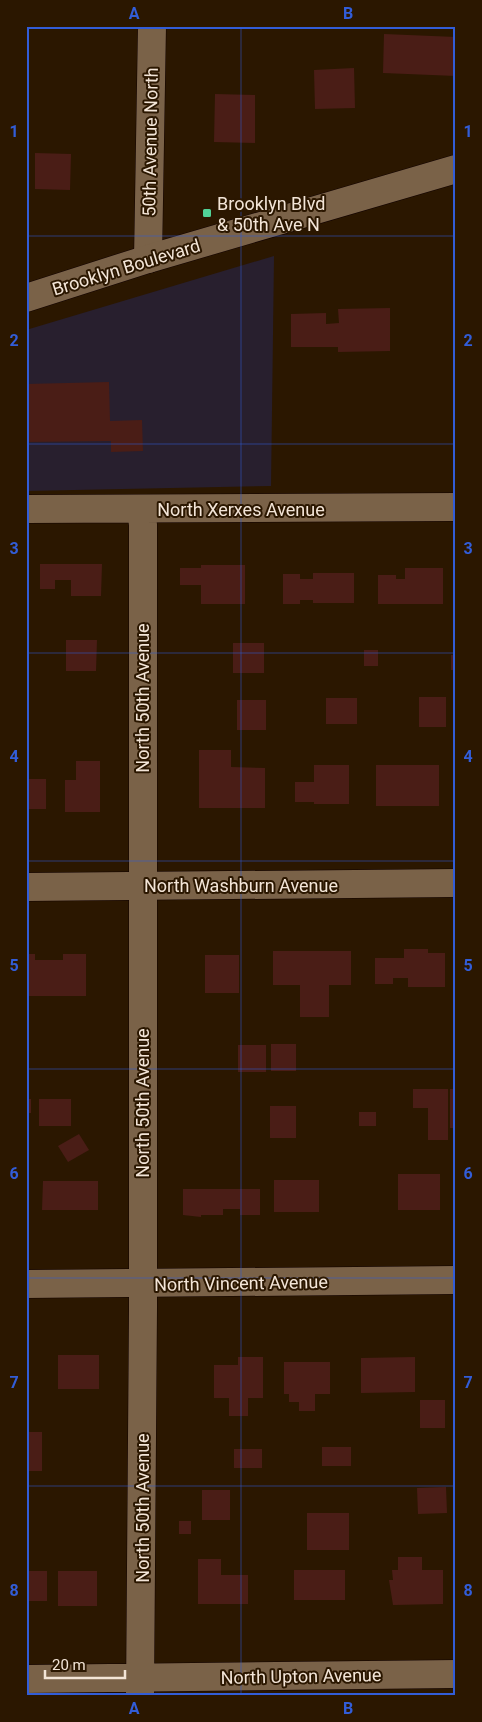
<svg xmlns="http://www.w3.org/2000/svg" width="482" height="1722" font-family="Roboto,sans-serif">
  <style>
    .commercial { fill: #281f2e }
    .building { fill: #4a1d16 }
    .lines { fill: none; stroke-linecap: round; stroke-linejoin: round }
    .street-casing { stroke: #120300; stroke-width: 29 }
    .secondary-casing { stroke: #120300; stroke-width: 29 }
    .street { stroke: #7a6248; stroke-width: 28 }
    .secondary { stroke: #7a6248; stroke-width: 28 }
    .grid { fill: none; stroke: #325dd8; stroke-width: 1; stroke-opacity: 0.55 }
    .poi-dot { fill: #51d398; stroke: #2b1700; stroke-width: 2 }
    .labels { text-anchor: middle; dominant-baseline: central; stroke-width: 4; stroke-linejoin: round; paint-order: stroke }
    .street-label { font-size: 18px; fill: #f3e5d7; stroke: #2b1700 }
    .poi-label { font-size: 18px; fill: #f3e5d7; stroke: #2b1700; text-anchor: start }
    .neatline { fill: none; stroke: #325dd8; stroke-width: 2 }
    .grid-label { font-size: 16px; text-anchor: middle; font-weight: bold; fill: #325dd8 }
  </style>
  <rect width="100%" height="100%" fill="#2b1700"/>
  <path class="commercial" d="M 274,256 L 271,486 L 26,491 L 26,330 Z"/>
  <path class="building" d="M 384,34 L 456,37 L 456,76 L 383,73 Z
    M 354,68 L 355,108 L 315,109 L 314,70 Z
    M 215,94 L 255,95 L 255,143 L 214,142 Z
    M 35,153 L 71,154 L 70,190 L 35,189 Z
    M 390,308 L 390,351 L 338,352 L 338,347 L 291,347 L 291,314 L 326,313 L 326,324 L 339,323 L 338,309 Z
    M 109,382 L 110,421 L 142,420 L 143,451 L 111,452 L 111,441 L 26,442 L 26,384 Z
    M 40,564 L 102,564 L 101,596 L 71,596 L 71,580 L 55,580 L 55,589 L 40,589 Z
    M 201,565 L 245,565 L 245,604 L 201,604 L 201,585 L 180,585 L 180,568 L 201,568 Z
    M 405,568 L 443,568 L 443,604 L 378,604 L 378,575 L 396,575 L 396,579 L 405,579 Z
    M 313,573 L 354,573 L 354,603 L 313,603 L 313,600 L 300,600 L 300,604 L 283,604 L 283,574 L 300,574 L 300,579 L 313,579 Z
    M 66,640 L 97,640 L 96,671 L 66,671 Z
    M 233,643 L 264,643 L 264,673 L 233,673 Z
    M 364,650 L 378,650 L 378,666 L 364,666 Z
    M 451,655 L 456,655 L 456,670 L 451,670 Z
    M 419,697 L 446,697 L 446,727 L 419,727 Z
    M 326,698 L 357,698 L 357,724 L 326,724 Z
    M 237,700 L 266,700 L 266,730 L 237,730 Z
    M 199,750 L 231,750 L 231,767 L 265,768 L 265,808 L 199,808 Z
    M 76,761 L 100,761 L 100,812 L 65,812 L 65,780 L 76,780 Z
    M 314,765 L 349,765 L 349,804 L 314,804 L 314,802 L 295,802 L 295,782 L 314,782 Z
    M 376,765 L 439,765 L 439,806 L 376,806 Z
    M 26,779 L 46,779 L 46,809 L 26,809 Z
    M 404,949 L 428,949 L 428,953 L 445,953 L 445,987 L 408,987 L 408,978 L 393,978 L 393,984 L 375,984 L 375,958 L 404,958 Z
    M 273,951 L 351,951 L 351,985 L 329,985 L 329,1017 L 300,1017 L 300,985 L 273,985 Z
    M 26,954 L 35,954 L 35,960 L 63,960 L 63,954 L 86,954 L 86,996 L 26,996 Z
    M 205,955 L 239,955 L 239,993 L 205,993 Z
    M 271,1044 L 296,1044 L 296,1071 L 271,1071 Z
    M 238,1045 L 266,1045 L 266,1072 L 238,1072 Z
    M 413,1089 L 448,1089 L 448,1140 L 428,1140 L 428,1108 L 413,1108 Z
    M 450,1089 L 456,1089 L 456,1128 L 450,1128 Z
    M 26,1099 L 31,1099 L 31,1113 L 26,1113 Z
    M 39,1099 L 71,1099 L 71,1126 L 39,1126 Z
    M 270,1106 L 296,1106 L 296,1138 L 270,1138 Z
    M 359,1112 L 376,1112 L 376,1126 L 359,1126 Z
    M 79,1134 L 89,1150 L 68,1162 L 58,1146 Z
    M 398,1174 L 440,1174 L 440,1210 L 398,1210 Z
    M 274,1180 L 319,1180 L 319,1212 L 274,1212 Z
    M 43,1181 L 98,1181 L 98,1210 L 42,1210 Z
    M 183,1189 L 260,1189 L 260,1215 L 240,1215 L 240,1209 L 223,1209 L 223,1215 L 201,1215 L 201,1217 L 183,1215 Z
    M 58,1355 L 99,1355 L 99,1389 L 58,1389 Z
    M 238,1357 L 263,1357 L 263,1398 L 248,1398 L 248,1416 L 229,1416 L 229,1398 L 214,1398 L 214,1365 L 238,1365 Z
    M 415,1357 L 415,1392 L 361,1393 L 361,1358 Z
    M 284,1362 L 330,1362 L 330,1394 L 315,1394 L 315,1411 L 299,1411 L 299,1402 L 289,1402 L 289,1394 L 284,1394 Z
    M 420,1400 L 445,1400 L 445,1428 L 420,1428 Z
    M 26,1432 L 42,1432 L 42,1471 L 26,1471 Z
    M 322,1447 L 351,1447 L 351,1466 L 322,1466 Z
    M 234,1449 L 262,1449 L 262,1468 L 234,1468 Z
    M 446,1487 L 447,1513 L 418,1514 L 417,1488 Z
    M 202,1490 L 230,1490 L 230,1520 L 202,1520 Z
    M 307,1513 L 349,1513 L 349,1550 L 307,1550 Z
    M 179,1521 L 191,1521 L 191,1534 L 179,1534 Z
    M 398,1557 L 422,1557 L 422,1570 L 443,1570 L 443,1604 L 393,1605 L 389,1580 L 393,1580 L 392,1570 L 398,1570 Z
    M 198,1559 L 221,1559 L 221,1575 L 248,1575 L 248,1604 L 198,1604 Z
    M 294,1570 L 345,1570 L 345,1600 L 294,1600 Z
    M 26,1571 L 47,1571 L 47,1601 L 26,1601 Z
    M 58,1571 L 97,1571 L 97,1606 L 58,1606 Z"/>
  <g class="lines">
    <g class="street-casing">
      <path id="street" d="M 148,259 L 152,26
        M 26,509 L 456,507
        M 26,887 L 456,883
        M 26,1284 L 456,1280
        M 26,1679 L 456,1674
        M 140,1696 L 143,1308 L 143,525 L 141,510"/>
    </g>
    <g class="secondary-casing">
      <path id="secondary" d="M 26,298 L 148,259 L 456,169"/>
    </g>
    <use href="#street" class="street"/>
    <use href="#secondary" class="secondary"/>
  </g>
  <path class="grid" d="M 241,26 L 241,1696M 26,236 L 456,236M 26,444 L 456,444M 26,653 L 456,653M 26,861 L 456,861M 26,1069 L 456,1069M 26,1278 L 456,1278M 26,1486 L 456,1486"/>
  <rect class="poi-dot" x="202" y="208" width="10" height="10" rx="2.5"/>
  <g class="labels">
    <g class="street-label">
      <text transform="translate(150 142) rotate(-89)">50th Avenue North</text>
      <text transform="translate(126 267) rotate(-17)">Brooklyn Boulevard</text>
      <text x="241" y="509">North Xerxes Avenue</text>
      <text transform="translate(142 698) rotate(-90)">North 50th Avenue</text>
      <text x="241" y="885">North Washburn Avenue</text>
      <text transform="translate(142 1103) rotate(-90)">North 50th Avenue</text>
      <text transform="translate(241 1283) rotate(-1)">North Vincent Avenue</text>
      <text transform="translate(142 1508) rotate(-90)">North 50th Avenue</text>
      <text transform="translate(301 1676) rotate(-1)">North Upton Avenue</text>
    </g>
    <g class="poi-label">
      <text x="217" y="203">Brooklyn Blvd<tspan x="217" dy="21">&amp; 50th Ave N</tspan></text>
    </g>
  </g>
  <rect width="482" height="1722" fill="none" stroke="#2b1700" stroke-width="55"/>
  <path d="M45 1670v8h80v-8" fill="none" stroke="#f3e5d7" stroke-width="2.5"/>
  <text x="52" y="1670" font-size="15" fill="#f3e5d7" stroke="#2b1700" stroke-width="4" paint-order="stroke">20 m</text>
  <rect x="28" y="28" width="426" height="1666" class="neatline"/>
  <g class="grid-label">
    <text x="134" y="19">A</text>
    <text x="348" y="19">B</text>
    <text x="14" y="137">1</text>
    <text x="468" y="137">1</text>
    <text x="14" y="346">2</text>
    <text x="468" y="346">2</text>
    <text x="14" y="554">3</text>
    <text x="468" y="554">3</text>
    <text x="14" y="762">4</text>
    <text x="468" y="762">4</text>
    <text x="14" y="971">5</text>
    <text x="468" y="971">5</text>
    <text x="14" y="1179">6</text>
    <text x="468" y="1179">6</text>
    <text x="14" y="1388">7</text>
    <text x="468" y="1388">7</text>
    <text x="14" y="1596">8</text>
    <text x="468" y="1596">8</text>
    <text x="134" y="1714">A</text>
    <text x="348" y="1714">B</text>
  </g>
</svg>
